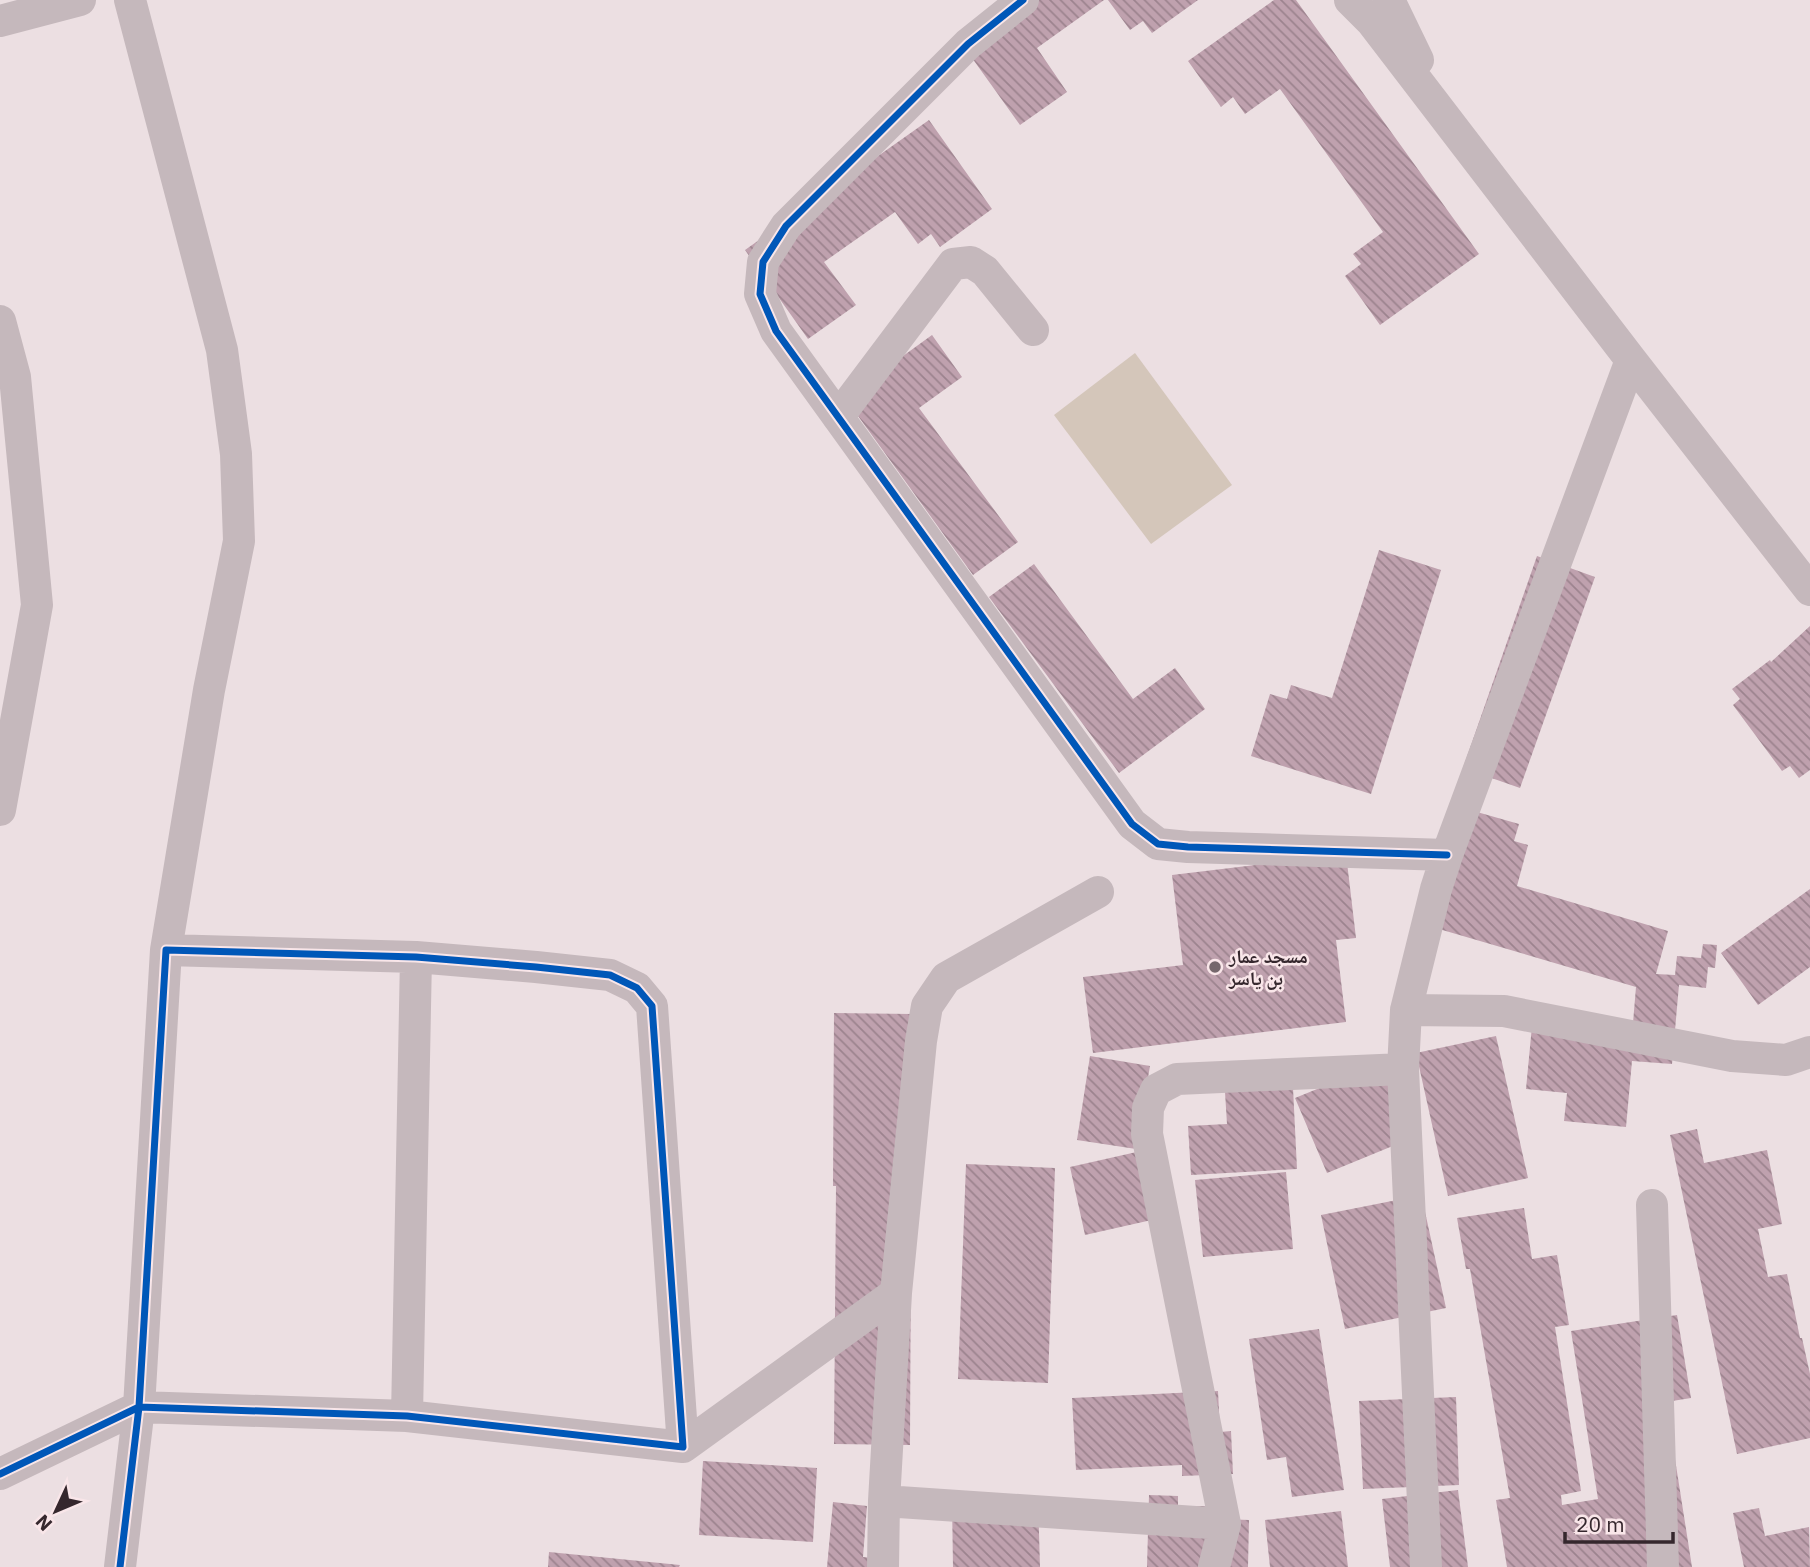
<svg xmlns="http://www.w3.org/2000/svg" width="1810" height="1567" font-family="'IBM Plex Sans','Noto Naskh Arabic',sans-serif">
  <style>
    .park { fill: #d4c6ba }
    .building { fill: url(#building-back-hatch) }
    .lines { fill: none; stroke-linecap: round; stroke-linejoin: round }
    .minor { stroke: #c5b8bc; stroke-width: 32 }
    .cycleway-casing { stroke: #f9e6e9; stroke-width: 11 }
    .cycleway { stroke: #0057b8; stroke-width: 7 }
    .poi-dot { fill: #75676c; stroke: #f9e6e9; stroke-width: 2.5 }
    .labels { text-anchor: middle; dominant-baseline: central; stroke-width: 5; stroke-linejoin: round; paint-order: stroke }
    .poi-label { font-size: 19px; font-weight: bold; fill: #35272d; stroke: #f9e6e9; text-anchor: start }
  </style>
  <defs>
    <pattern id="building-back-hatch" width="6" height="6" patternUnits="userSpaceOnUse" patternTransform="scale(1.75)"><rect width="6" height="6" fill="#bfa1ae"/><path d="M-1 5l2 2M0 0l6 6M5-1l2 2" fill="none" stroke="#9c838e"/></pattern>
  </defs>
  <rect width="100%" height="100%" fill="#ecdfe2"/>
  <path class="park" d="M 1135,353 L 1232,485 L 1151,544 L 1054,415 Z"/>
  <path class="building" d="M 1008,0 L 1104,0 L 1037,48 L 1067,92 L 1020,125 L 957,37 Z
    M 1108,0 L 1198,0 L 1152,33 L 1143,21 L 1130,30 Z
    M 1274,0 L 1296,0 L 1479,254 L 1380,325 L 1345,276 L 1361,264 L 1353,254 L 1383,232 L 1280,89 L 1245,114 L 1233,97 L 1221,107 L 1188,61 Z
    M 929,120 L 992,209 L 940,247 L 931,234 L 918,244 L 895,212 L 824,262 L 856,305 L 808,339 L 745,250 Z
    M 932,335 L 962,377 L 919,408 L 1018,542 L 973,575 L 845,398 Z
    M 1379,550 L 1441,570 L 1371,794 L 1251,756 L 1270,694 L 1287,699 L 1291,685 L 1332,698 Z
    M 1537,556 L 1595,577 L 1520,788 L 1463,768 Z
    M 1034,564 L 1133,699 L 1175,668 L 1205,709 L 1119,773 L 989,597 Z
    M 1810,626 L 1810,770 L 1799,778 L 1790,766 L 1782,771 L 1733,705 L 1740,699 L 1732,689 L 1770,660 L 1771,662 Z
    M 1456,806 L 1519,824 L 1514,841 L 1528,845 L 1517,886 L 1668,931 L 1656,974 L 1675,975 L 1677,956 L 1701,958 L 1703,944 L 1717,945 L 1715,968 L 1708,967 L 1706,988 L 1679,985 L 1672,1064 L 1632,1061 L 1626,1127 L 1564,1121 L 1567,1093 L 1526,1089 L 1532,1026 L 1632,1035 L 1636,987 L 1422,924 Z
    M 1346,854 L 1356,938 L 1336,940 L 1346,1022 L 1093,1053 L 1083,977 L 1183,965 L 1172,875 Z
    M 1810,889 L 1810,967 L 1758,1005 L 1721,953 Z
    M 834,1013 L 912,1014 L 910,1445 L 834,1444 L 836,1186 L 833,1186 Z
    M 1496,1036 L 1528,1178 L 1448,1196 L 1416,1053 Z
    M 1090,1056 L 1150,1066 L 1136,1149 L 1077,1140 Z
    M 1386,1061 L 1417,1136 L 1327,1173 L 1295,1098 Z
    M 1293,1088 L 1297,1169 L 1191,1175 L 1188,1126 L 1227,1124 L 1225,1092 Z
    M 1697,1129 L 1704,1163 L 1767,1150 L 1782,1224 L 1758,1229 L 1768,1277 L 1787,1274 L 1800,1338 L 1802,1338 L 1810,1374 L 1810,1438 L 1737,1454 L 1670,1135 Z
    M 1141,1151 L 1156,1219 L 1085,1235 L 1070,1167 Z
    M 966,1164 L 1055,1168 L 1048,1383 L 958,1379 Z
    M 1286,1172 L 1293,1249 L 1203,1257 L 1195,1180 Z
    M 1417,1175 L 1446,1308 L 1345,1329 L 1321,1215 L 1402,1199 Z
    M 1524,1208 L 1532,1259 L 1557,1255 L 1569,1325 L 1555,1327 L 1581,1491 L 1561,1495 L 1562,1505 L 1598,1499 L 1571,1331 L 1677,1315 L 1691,1398 L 1666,1402 L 1692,1567 L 1507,1567 L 1496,1500 L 1510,1498 L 1470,1269 L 1466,1269 L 1457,1218 Z
    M 1319,1329 L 1344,1490 L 1292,1497 L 1286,1457 L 1267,1460 L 1249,1339 Z
    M 1218,1391 L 1220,1432 L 1231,1431 L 1233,1474 L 1182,1476 L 1182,1465 L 1076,1470 L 1072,1398 Z
    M 1456,1397 L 1459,1485 L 1363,1489 L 1359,1401 Z
    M 703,1461 L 817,1468 L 813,1542 L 699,1535 Z
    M 1458,1490 L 1468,1567 L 1390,1567 L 1382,1499 Z
    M 1149,1495 L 1178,1496 L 1178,1506 L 1222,1506 L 1222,1519 L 1249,1520 L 1248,1567 L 1147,1567 Z
    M 1038,1499 L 1040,1567 L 953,1567 L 952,1501 Z
    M 833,1502 L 867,1506 L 863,1557 L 893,1560 L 893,1567 L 827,1567 Z
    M 1759,1508 L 1765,1536 L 1809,1527 L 1810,1567 L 1744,1567 L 1733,1513 Z
    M 1341,1511 L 1348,1567 L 1270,1567 L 1265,1520 Z
    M 549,1552 L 680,1565 L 679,1567 L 548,1567 Z"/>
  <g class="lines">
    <path class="minor" d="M 130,0 L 222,350 L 236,454 L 239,541 L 209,690 L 166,950
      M 1023,0 L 968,44 L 786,226 L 763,262 L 760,294 L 776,331 L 1132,824 L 1158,844 L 1188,847 L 1447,855
      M 1350,0 L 1372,22 L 1631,360 L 1810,590
      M 1389,0 L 1418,60
      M 0,21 L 80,0
      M 0,321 L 15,377 L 37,605 L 0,810
      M 838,417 L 953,264 L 971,262 L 985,271 L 1033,330
      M 1406,1010 L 1504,1011 L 1732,1056 L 1786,1060 L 1810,1052
      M 1652,1205 L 1663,1567
      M 407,1416 L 416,957
      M 683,1447 L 896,1293
      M 0,1474 L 139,1407 L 407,1416 L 683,1447 L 652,1006 L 637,988 L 610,975 L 536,967 L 416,957 L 166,950 L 139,1407 L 120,1567
      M 884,1501 L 1225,1524
      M 883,1567 L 884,1501 L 896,1293 L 921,1041 L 927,1006 L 946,978 L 1098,892
      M 1214,1567 L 1225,1524 L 1147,1134 L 1148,1108 L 1156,1090 L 1177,1079 L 1403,1069
      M 1426,1567 L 1403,1069 L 1406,1010 L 1436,889 L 1447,855 L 1631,360"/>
    <g class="cycleway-casing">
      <path id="cycleway" d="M 1023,0 L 968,44 L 786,226 L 763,262 L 760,294 L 776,331 L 1132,824 L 1158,844 L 1188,847 L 1447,855
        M 0,1474 L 139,1407 L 407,1416 L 683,1447 L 652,1006 L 637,988 L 610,975 L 536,967 L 416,957 L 166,950 L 139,1407 L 120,1567"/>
    </g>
    <use href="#cycleway" class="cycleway"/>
  </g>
  <circle class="poi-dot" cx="1215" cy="967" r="7"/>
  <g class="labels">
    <g class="poi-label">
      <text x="1229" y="956">مسجد عمار<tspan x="1229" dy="22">بن ياسر</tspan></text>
    </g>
  </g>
  <g transform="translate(56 1511) rotate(226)" stroke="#f9e6e9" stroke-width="5" paint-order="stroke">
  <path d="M0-5L12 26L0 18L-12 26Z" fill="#35272d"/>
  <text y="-10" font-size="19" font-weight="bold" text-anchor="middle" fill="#35272d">N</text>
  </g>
  <path d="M1565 1532v10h108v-10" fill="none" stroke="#35272d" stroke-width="3.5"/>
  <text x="1576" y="1532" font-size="21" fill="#35272d" stroke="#f9e6e9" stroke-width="5" paint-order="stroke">20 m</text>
</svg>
